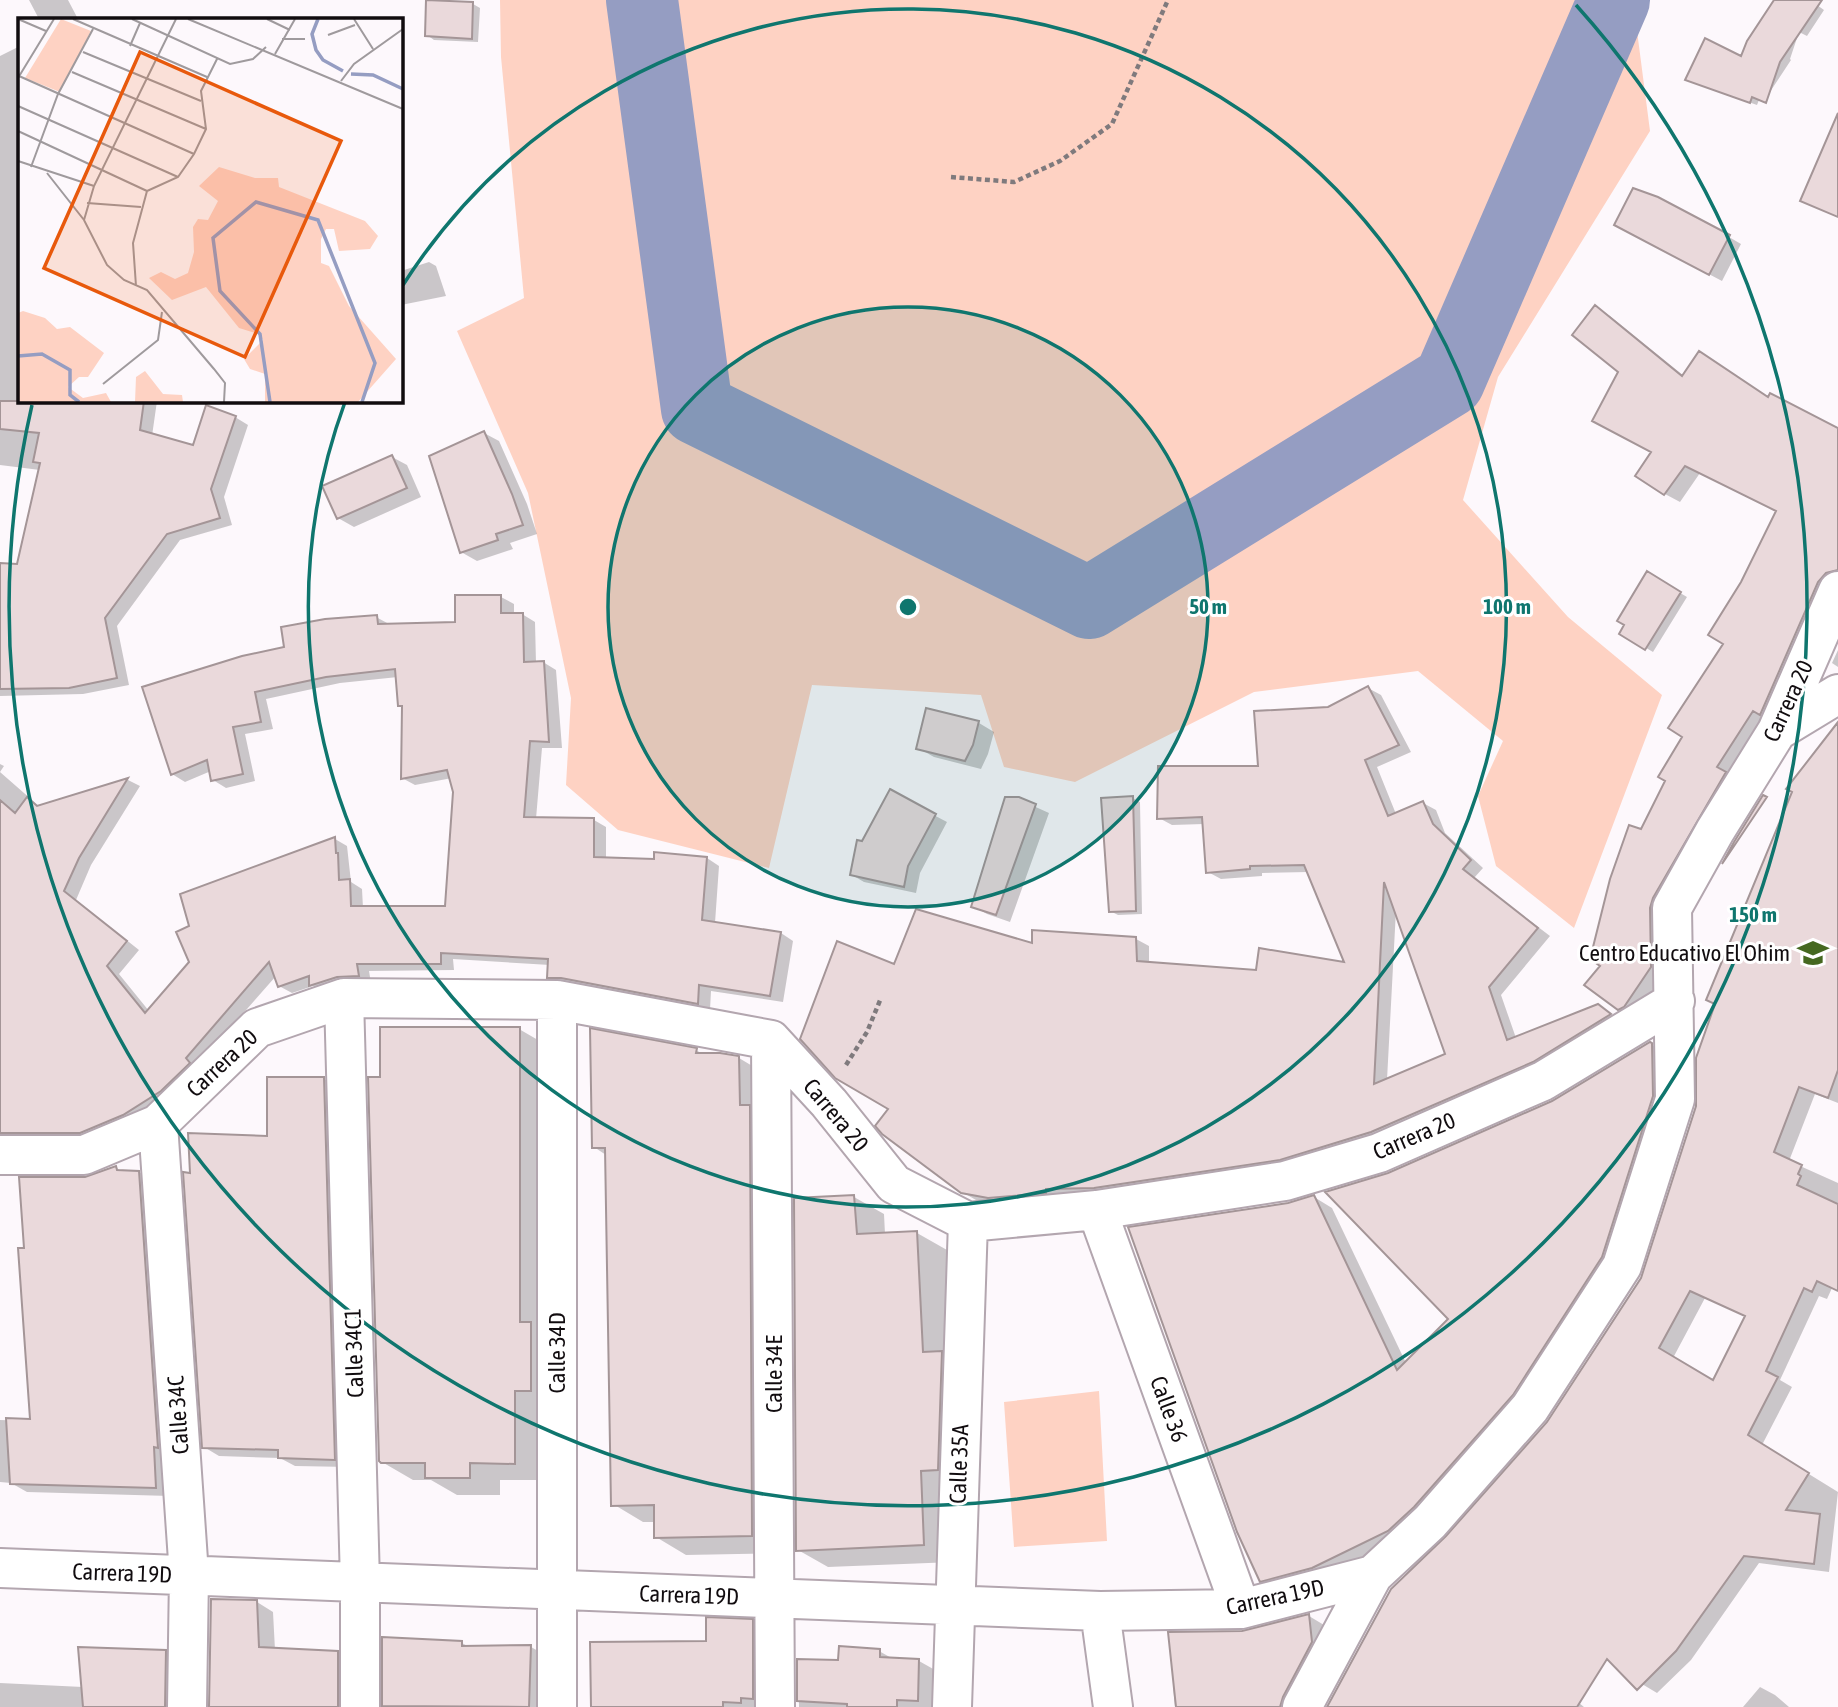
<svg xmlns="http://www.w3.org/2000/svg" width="1838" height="1707" font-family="'Asap Condensed',sans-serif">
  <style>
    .green { fill: #fed2c3 }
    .shadow { fill: #0003; fill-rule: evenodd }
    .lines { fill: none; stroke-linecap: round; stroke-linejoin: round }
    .river { stroke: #959dc2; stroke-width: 72 }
    .building { fill: #ead9db; stroke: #a49597; stroke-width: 2; fill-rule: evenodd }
    .street-casing { stroke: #b3a6af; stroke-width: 42 }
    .path { stroke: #7f7a7d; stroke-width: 4.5; stroke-dasharray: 5 3.5; stroke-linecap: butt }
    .street { stroke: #fff; stroke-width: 38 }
    .ring { fill: none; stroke: #0f766e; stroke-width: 3.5 }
    .labels { text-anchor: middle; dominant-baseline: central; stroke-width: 6; stroke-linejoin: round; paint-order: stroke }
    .street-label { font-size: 23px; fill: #110c0f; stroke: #fff }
    .poi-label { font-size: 23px; fill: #110c0f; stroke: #fff; text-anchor: end }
    .inset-river { fill: none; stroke: #959dc2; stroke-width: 3.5 }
    .inset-road { fill: none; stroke: #9f9a9d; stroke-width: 2 }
    .view { fill: #e8590c; fill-opacity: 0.15; stroke: #e8590c; stroke-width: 3.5 }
    .inset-edge { fill: none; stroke: #110c0f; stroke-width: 3.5 }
    .centre { fill: #0f766e; stroke: #fff; stroke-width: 3.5 }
    .ring-label { font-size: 21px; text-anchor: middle; font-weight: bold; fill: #0f766e; stroke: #fff; stroke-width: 6; stroke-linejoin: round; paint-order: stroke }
  </style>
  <rect width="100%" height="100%" fill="#fdf8fc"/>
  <path class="green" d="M 500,0 L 1633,0 L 1650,131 L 1498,377 L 1463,500 L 1568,617 L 1662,695 L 1574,928 L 1496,866 L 1478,796 L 1503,741 L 1418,671 L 1254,692 L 1075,782 L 1004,767 L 981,695 L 812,685 L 769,868 L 618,830 L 566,785 L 571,698 L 528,493 L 457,331 L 524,298 L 501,57 Z
    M 1099,1391 L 1107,1541 L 1014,1547 L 1004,1402 Z"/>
  <path class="shadow" d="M 29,0 L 68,0 L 78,19 L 39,19 Z
    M 1776,0 L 1810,0 L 1824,10 L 1807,36 L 1799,32 L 1790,59 L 1791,60 L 1764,101 L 1759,100 L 1757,105 L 1694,83 L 1742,58 Z
    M 473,4 L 480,8 L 478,42 L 434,40 L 427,35 Z
    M 18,47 L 19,401 L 157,401 L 152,436 L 194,447 L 235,417 L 248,425 L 224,497 L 232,525 L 180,540 L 117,626 L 129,685 L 83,694 L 0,696 L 0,565 L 18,566 L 40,470 L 0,465 L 0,56 Z
    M 1629,232 L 1729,237 L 1741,244 L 1722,281 Z
    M 429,262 L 436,266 L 446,296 L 401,305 L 401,271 Z
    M 1595,307 L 1610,316 L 1684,376 L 1769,399 L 1838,430 L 1838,564 L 1817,604 L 1768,719 L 1666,976 L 1639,1015 L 1634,1018 L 1619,1009 L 1602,966 L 1642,832 L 1667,780 L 1726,644 L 1743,583 L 1778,511 L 1700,473 L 1680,502 L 1665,494 L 1653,452 Z
    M 484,433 L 499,441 L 527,504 L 537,534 L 510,543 L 513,549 L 477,561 L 461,552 Z
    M 392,457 L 407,465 L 421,497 L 354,527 L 338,518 Z
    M 1648,574 L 1687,597 L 1653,652 L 1621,633 Z
    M 501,597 L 514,604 L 514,614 L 522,614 L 535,622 L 536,663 L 543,662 L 556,670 L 562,748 L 542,748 L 536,819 L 594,820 L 606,827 L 606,859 L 655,861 L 707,858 L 719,866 L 715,923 L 781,933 L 793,941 L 783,1002 L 711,991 L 710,1010 L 562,984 L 549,977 L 550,965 L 453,959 L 454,970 L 369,971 L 371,983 L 324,992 L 313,986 L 292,993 L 279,986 L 276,976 L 197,1066 L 173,1098 L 93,1139 L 0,1145 L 0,764 L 4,766 L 0,772 L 40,807 L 128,780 L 140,786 L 91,865 L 76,900 L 139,950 L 119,974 L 149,1011 L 335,839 L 347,846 L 351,882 L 362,889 L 363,908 L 447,907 L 455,792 L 452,778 L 415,785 L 402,778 L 404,708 L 399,705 L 398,677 L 340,683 L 266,699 L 273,729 L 245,734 L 255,781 L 226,788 L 213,780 L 211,771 L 185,782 L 172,774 L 286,648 L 376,617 L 389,624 L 456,623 Z
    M 1838,650 L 1838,667 L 1832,663 Z
    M 1368,688 L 1381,695 L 1411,752 L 1377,767 L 1396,814 L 1423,803 L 1436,810 L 1445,833 L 1483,868 L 1474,878 L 1550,936 L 1501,995 L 1516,1038 L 1598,1006 L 1622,1022 L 1546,1068 L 1294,1166 L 1002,1205 L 976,1200 L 962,1192 L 890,1109 L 895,966 L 1033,945 L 1136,939 L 1149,946 L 1149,964 L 1258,972 L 1347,965 L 1309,872 L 1262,873 L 1262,876 L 1221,879 L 1208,872 L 1204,824 L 1172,825 L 1159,818 L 1260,768 L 1329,709 ZM 1396,910 L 1447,1055 L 1387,1080 Z
    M 979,723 L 994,732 L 988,754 L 981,769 L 934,757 L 918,748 Z
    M 1838,751 L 1838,1103 L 1815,1094 L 1789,1161 L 1838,1183 L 1838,1291 L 1832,1288 L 1827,1299 L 1819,1296 L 1780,1380 L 1792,1387 L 1762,1445 L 1838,1492 L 1829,1572 L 1759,1563 L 1691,1660 L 1657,1693 L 1642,1684 L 1608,1657 L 1573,1698 L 1584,1707 L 1329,1707 L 1448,1538 L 1550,1421 L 1644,1274 ZM 1705,1298 L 1747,1317 L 1714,1382 L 1673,1358 Z
    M 890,792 L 947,822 L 920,873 L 916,893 L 864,882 L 852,875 L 863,843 Z
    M 1132,798 L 1140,802 L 1142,914 L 1118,915 L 1110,911 Z
    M 1018,799 L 1049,813 L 1010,922 L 987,914 L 973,906 Z
    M 519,1029 L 550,1047 L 545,1480 L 500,1480 L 500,1495 L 457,1495 L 431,1480 L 413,1480 L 382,1462 L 382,1079 Z
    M 1650,1044 L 1670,1056 L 1620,1267 L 1407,1541 L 1280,1591 L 1261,1580 L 1289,1204 L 1314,1197 L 1332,1208 L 1406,1363 L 1450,1319 L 1388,1175 L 1553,1103 Z
    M 696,1050 L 704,1055 L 739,1058 L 769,1076 L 782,1553 L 686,1555 L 656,1537 L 656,1522 L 643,1522 L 613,1504 L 606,1155 L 594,1147 Z
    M 324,1079 L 339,1087 L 350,1467 L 295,1466 L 280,1458 L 219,1456 L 204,1447 L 192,1174 L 269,1138 Z
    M 115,1167 L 123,1172 L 139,1172 L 154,1181 L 170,1496 L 27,1492 L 11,1483 L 0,1482 L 0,1420 L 32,1421 L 26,1250 L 85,1179 Z
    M 854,1197 L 884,1214 L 885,1234 L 917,1233 L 947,1250 L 952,1358 L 954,1562 L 828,1567 L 798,1550 Z
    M 257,1602 L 273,1612 L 275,1650 L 338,1652 L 354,1662 L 354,1707 L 211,1707 Z
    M 1309,1616 L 1324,1625 L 1327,1651 L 1297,1707 L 1175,1707 L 1173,1686 L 1242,1633 Z
    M 752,1621 L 768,1630 L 768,1707 L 593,1707 L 707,1643 Z
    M 384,1639 L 462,1643 L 469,1647 L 531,1647 L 547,1656 L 546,1707 L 384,1707 Z
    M 879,1651 L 895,1660 L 919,1661 L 935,1670 L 933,1707 L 799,1707 L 798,1660 L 840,1662 Z
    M 165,1652 L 182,1662 L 181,1707 L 0,1707 L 0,1683 L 83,1687 Z
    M 1760,1687 L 1775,1695 L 1789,1707 L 1743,1707 Z"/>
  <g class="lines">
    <path class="river" d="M 642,0 L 697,409 L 1089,603 L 1449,381 L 1614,0"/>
  </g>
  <path class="building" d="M 426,0 L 473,2 L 472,39 L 425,36 Z
    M 1774,0 L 1822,0 L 1780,62 L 1766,103 L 1752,97 L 1750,103 L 1685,80 L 1705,38 L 1741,56 L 1747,41 Z
    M 1838,113 L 1838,217 L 1800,201 Z
    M 1633,188 L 1658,197 L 1730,235 L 1709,275 L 1614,225 Z
    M 1595,305 L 1682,376 L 1699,351 L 1768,397 L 1770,393 L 1838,428 L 1838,570 L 1826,573 L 1818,582 L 1760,715 L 1753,711 L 1717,767 L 1726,772 L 1653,898 L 1650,908 L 1651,967 L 1624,1007 L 1618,1010 L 1584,985 L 1600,966 L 1590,959 L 1610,879 L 1629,825 L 1641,829 L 1665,781 L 1658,777 L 1682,737 L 1668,728 L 1723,644 L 1708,635 L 1741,582 L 1776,511 L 1685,466 L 1664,495 L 1635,476 L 1651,452 L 1592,421 L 1618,372 L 1572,335 Z
    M 0,401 L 144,401 L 140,430 L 193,445 L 206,405 L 236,416 L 211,489 L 220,518 L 167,534 L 105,618 L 117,678 L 69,688 L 0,689 L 0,563 L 17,564 L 40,463 L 33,462 L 39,433 L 0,429 Z
    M 484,431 L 512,494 L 523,525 L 496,534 L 498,540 L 460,553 L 429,456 Z
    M 392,455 L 407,488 L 337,519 L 322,486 Z
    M 1647,571 L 1681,592 L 1645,650 L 1619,634 L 1624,625 L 1617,621 Z
    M 455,595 L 501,595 L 501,613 L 523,613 L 524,662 L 544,661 L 549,742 L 530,741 L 524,817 L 594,818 L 594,857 L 654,859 L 654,852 L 707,857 L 702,920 L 781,932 L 770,996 L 699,985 L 698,1004 L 561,978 L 547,978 L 548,959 L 441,953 L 441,964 L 357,964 L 359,976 L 337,977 L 309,986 L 309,976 L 278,987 L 269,962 L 186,1058 L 190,1063 L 161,1091 L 123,1115 L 80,1133 L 0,1133 L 0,800 L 15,813 L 27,797 L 37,806 L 128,778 L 79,858 L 64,891 L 127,941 L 107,966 L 145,1013 L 189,962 L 176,932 L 189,926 L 180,894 L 335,837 L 336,853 L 338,853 L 339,880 L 350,879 L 351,906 L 445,906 L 453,792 L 447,770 L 401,779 L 402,706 L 398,706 L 395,669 L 326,677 L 255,692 L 261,722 L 233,727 L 243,774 L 211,781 L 207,760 L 171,775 L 142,687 L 242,656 L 284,647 L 281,627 L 325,619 L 377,615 L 378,624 L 455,622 Z
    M 1368,686 L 1399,745 L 1365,760 L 1388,816 L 1423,801 L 1433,824 L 1471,860 L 1463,869 L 1538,928 L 1489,987 L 1507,1040 L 1598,1004 L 1611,1014 L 1533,1062 L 1371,1132 L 1280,1160 L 1094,1188 L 1046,1189 L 1046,1193 L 988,1198 L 961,1193 L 882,1134 L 875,1126 L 888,1109 L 835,1078 L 800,1039 L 837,941 L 894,964 L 916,909 L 1032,943 L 1032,930 L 1136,937 L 1137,961 L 1256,970 L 1259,948 L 1344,962 L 1304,865 L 1250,866 L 1250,869 L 1206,873 L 1202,817 L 1157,819 L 1158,766 L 1258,766 L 1254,711 L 1328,707 ZM 1384,882 L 1445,1054 L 1374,1084 L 1377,1025 Z
    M 926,708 L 979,721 L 973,745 L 965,761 L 916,749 Z
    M 1838,722 L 1838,1070 L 1828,1098 L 1799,1087 L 1774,1152 L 1802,1165 L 1798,1174 L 1801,1176 L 1797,1185 L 1838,1204 L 1838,1291 L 1817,1281 L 1812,1292 L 1804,1288 L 1766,1371 L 1778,1377 L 1748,1435 L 1809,1473 L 1786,1510 L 1820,1514 L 1814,1564 L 1744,1556 L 1676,1651 L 1637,1690 L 1607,1659 L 1577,1707 L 1327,1707 L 1391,1589 L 1446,1536 L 1547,1422 L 1641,1278 L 1696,1106 L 1696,1058 L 1715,1004 L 1706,1000 L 1792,792 L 1786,789 ZM 1690,1291 L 1745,1316 L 1713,1380 L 1659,1348 Z
    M 890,789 L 936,814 L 908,866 L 904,887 L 850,875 L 857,840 L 862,841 Z
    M 1763,795 L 1767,797 L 1722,864 L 1734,842 Z
    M 1133,796 L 1136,911 L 1109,912 L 1101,798 Z
    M 1005,797 L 1019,797 L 1036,804 L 996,915 L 971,907 Z
    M 380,1027 L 520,1027 L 520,1322 L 531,1322 L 531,1391 L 515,1391 L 515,1464 L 470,1463 L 470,1478 L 425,1478 L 425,1463 L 381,1463 L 379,1461 L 368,1077 L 380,1077 Z
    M 590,1028 L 697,1048 L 696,1053 L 720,1053 L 739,1056 L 740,1105 L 750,1105 L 752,1536 L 654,1538 L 654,1505 L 611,1506 L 605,1148 L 592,1148 Z
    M 1650,1042 L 1652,1043 L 1653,1096 L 1602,1257 L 1513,1395 L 1414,1507 L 1388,1531 L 1312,1568 L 1260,1582 L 1237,1532 L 1128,1227 L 1288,1203 L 1314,1195 L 1397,1370 L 1448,1319 L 1325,1192 L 1388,1173 L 1552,1101 Z
    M 267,1077 L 324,1077 L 335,1460 L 278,1458 L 278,1450 L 202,1448 L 183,1172 L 190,1173 L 188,1133 L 267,1136 Z
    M 116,1166 L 117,1170 L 139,1171 L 158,1448 L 154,1447 L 156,1488 L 10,1484 L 6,1418 L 30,1419 L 18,1248 L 24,1248 L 19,1177 L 85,1177 Z
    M 854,1195 L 857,1234 L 917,1231 L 923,1352 L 942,1351 L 938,1470 L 921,1471 L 924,1545 L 796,1551 L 794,1198 Z
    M 211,1599 L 257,1600 L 259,1647 L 338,1651 L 338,1707 L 209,1707 Z
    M 1309,1614 L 1312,1642 L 1283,1697 L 1280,1707 L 1176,1707 L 1168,1632 L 1242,1631 Z
    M 706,1617 L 753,1619 L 753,1699 L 741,1698 L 741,1703 L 723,1702 L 723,1707 L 591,1707 L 590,1642 L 706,1641 Z
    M 382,1637 L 462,1641 L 462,1646 L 531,1645 L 529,1707 L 382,1706 Z
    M 839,1646 L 880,1649 L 880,1657 L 919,1659 L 918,1701 L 897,1700 L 897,1707 L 847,1707 L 847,1704 L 797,1701 L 797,1659 L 838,1660 Z
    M 78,1647 L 166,1650 L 165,1707 L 83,1707 Z"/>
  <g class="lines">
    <g class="street-casing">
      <path id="street" d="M 1777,731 L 1838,694
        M 344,998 L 360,1582 L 360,1707
        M 771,1040 L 775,1707
        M 158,1124 L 189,1575 L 187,1707
        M 0,1155 L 84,1155 L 158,1124 L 257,1028 L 344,998 L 557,1000 L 771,1040 L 829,1103 L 894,1184 L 968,1222 L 1097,1210 L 1285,1181 L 1379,1153 L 1543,1081 L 1675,1001
        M 1097,1210 L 1241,1609
        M 0,1568 L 1100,1611 L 1241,1609 L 1373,1575
        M 1100,1611 L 1113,1707
        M 557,1707 L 557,1000
        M 952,1707 L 968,1222
        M 1302,1707 L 1373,1575 L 1430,1522 L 1530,1408 L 1622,1266 L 1675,1099 L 1672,908 L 1715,831 L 1777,731 L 1838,591"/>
    </g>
    <path class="path" d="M 951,177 L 1014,182 L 1060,161 L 1112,124 L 1168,0
      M 846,1065 L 867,1032 L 881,998"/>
    <use href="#street" class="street"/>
  </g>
  <circle cx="908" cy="607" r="300" fill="#0f766e" fill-opacity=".12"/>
  <g class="ring">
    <circle cx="908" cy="607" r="300"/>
    <path d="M403 285A599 599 0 1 1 345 402"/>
    <path d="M1576 5A899 899 0 1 1 32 405"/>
  </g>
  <defs>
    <g id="school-bare" transform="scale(2.415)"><path d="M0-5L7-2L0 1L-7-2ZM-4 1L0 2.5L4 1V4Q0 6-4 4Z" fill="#456820" stroke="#fff" stroke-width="2.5" paint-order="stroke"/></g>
  </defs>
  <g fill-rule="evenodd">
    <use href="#school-bare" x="1813" y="953"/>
  </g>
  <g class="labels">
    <g class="street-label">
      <text transform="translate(1788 701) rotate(-65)">Carrera 20</text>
      <text transform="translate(222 1063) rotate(-43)">Carrera 20</text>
      <text transform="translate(836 1115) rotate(50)">Carrera 20</text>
      <text transform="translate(1414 1136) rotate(-23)">Carrera 20</text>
      <text transform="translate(354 1353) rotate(-92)">Calle 34C1</text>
      <text transform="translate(557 1353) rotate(-90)">Calle 34D</text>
      <text transform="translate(774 1374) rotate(-90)">Calle 34E</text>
      <text transform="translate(1169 1409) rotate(70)">Calle 36</text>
      <text transform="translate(178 1415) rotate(-94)">Calle 34C</text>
      <text transform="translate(959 1464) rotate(-88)">Calle 35A</text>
      <text transform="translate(122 1573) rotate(2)">Carrera 19D</text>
      <text transform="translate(689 1595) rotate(2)">Carrera 19D</text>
      <text transform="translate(1275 1597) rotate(-12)">Carrera 19D</text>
    </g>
    <g class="poi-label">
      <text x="1790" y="953">Centro Educativo El Ohim</text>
    </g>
  </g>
  <g transform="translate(18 18)">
    <rect width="385" height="385" fill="#fdf8fc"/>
    <path d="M 43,1 L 73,13 L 42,74 L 7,60 ZM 201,149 L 237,160 L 260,160 L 261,169 L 347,203 L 360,218 L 352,231 L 321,233 L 316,211 L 308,211 L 303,221 L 303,245 L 311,248 L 331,288 L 378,341 L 340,384 L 247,384 L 247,356 L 232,351 L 226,341 L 245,322 L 240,316 L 221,310 L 188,269 L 154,282 L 131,260 L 143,254 L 157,261 L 170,255 L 176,234 L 175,209 L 180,201 L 190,202 L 200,183 L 181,168 ZM 5,293 L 27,300 L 39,311 L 52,309 L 86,335 L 70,359 L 61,359 L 50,369 L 65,380 L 88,375 L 93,384 L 0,384 L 0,295 ZM 127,353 L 145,376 L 164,377 L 165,384 L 117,384 L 118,359 Z" fill="#fed2c3"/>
    <path class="inset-river" d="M 300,1 L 294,16 L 298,32 L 305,42 L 325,53M 333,56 L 355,57 L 385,71M 0,338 L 24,336 L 52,352 L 52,377 L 61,384M 252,384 L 242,316 L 202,273 L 195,220 L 238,184 L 300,202 L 357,345 L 344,384"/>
    <path class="inset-road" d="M 0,1 L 28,13M 55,1 L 189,59M 114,1 L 212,46 L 235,41 L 248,29M 170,1 L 385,91M 249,1 L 272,12M 336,1 L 355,31M 310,17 L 337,7M 264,21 L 287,21M 112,28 L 122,5M 65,34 L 183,83M 257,36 L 277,1M 54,54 L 188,111M 1,58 L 176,136M 0,60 L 36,1M 323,63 L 336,46 L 385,11M 0,88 L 160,159M 0,113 L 129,173M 0,143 L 76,168M 13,149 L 40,76 L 75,11M 29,155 L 66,202 L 89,247 L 106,262 L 129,272 L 196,351 L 207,365 L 206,384M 69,185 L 123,189M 66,202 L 76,168 L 158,1M 118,268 L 115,225 L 129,173 L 160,159 L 176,136 L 188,111 L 183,73 L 199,41M 85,366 L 140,322 L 144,294"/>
    <path class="view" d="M 122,34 L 323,123 L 227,339 L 26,250 Z"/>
    <rect width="385" height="385" class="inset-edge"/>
  </g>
  <circle cx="908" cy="607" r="10" class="centre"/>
  <g class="ring-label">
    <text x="1208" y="614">50 m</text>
    <text x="1507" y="614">100 m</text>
    <text x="1753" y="922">150 m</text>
  </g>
</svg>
